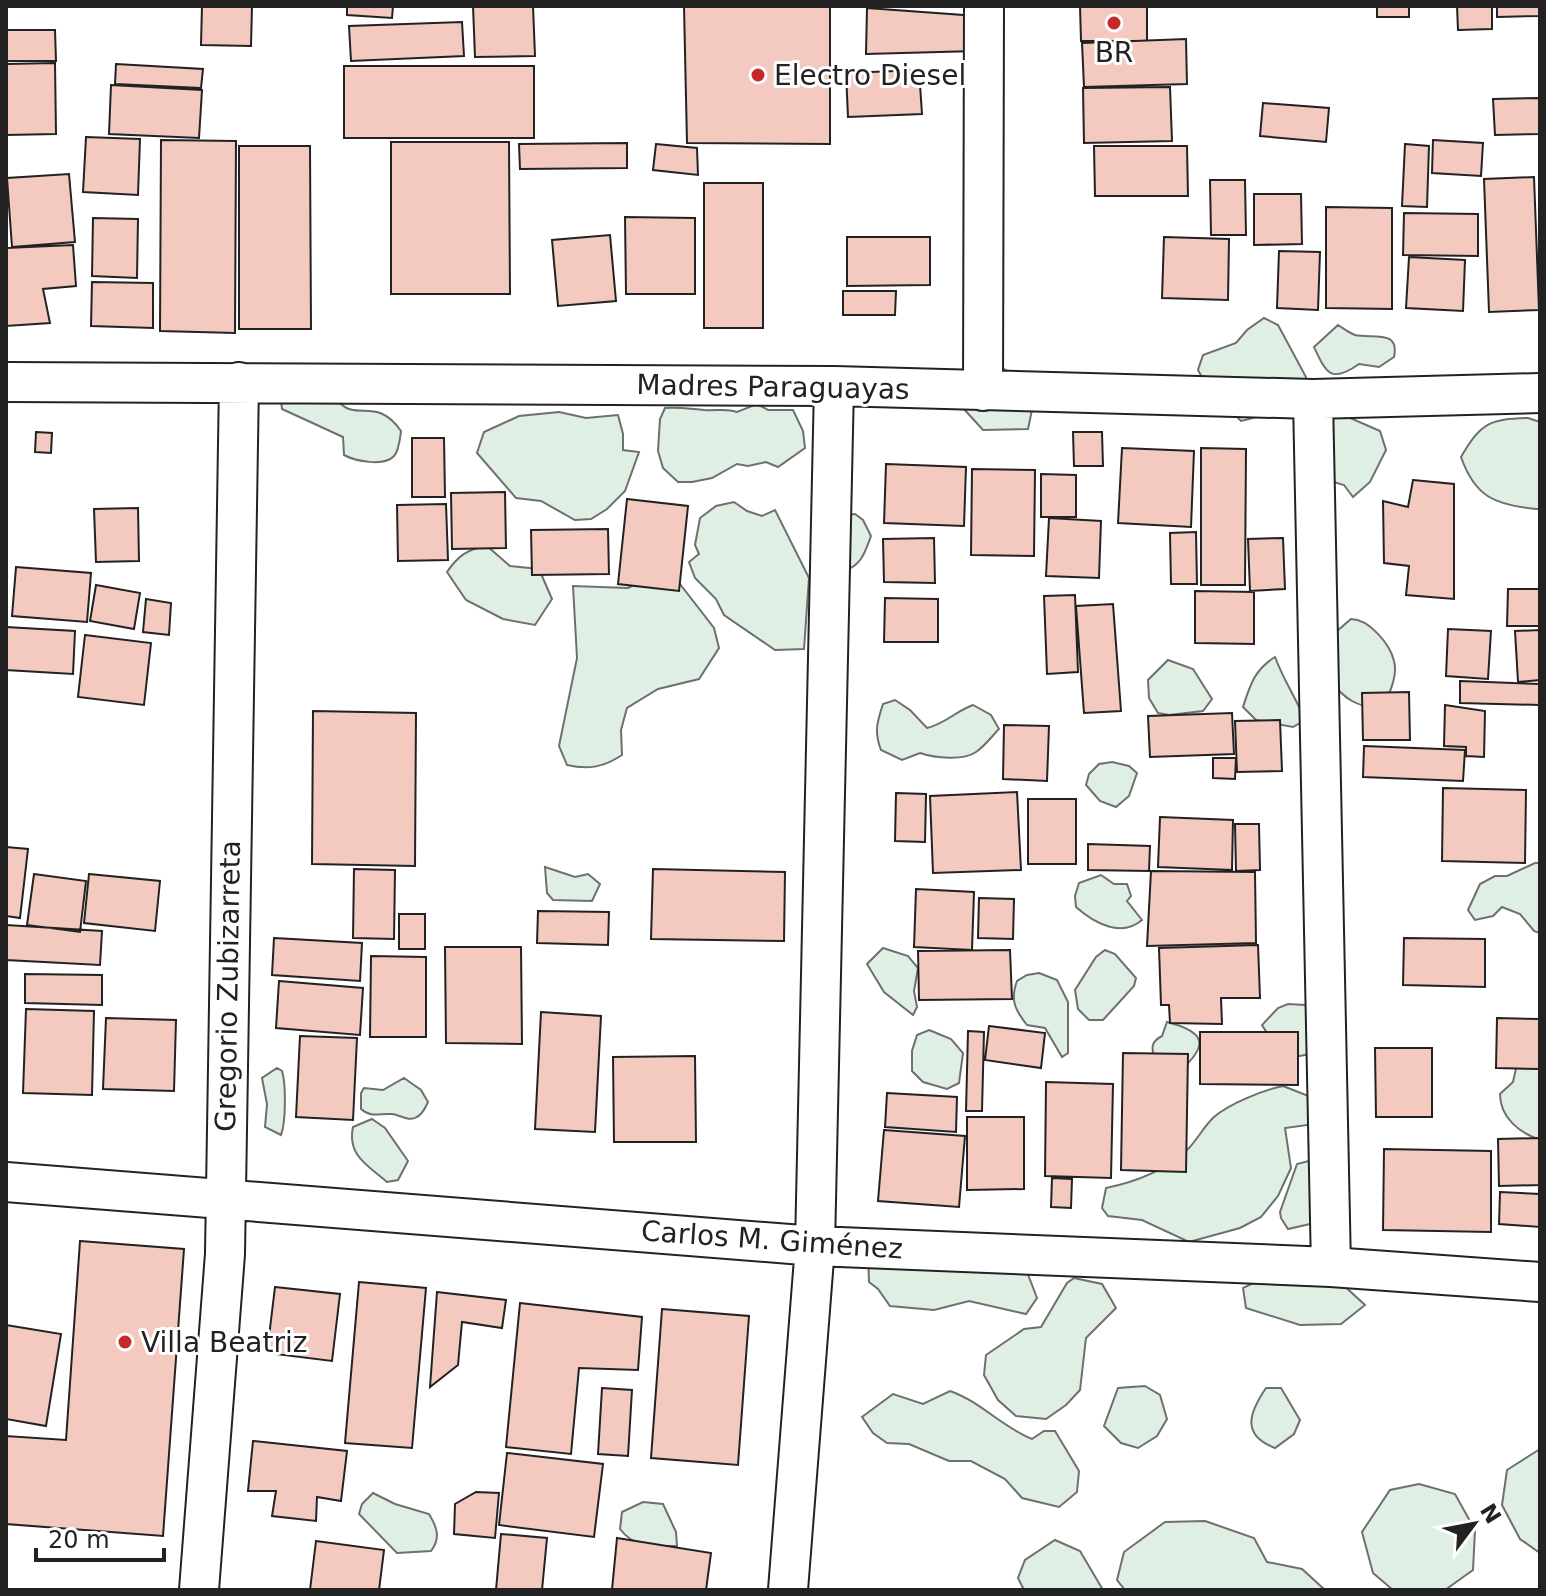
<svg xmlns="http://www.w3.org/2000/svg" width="1546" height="1596" font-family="'DejaVu Sans',sans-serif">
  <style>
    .green { fill: #e0efe3; stroke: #6f6f6f; stroke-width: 2 }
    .building { fill: #f3c9c0; stroke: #222; stroke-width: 2 }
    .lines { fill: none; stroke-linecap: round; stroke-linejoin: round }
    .minor-casing { stroke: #222; stroke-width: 42 }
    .minor { stroke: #fff; stroke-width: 38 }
    .poi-dot { fill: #c62828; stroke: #fff; stroke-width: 3 }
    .labels { text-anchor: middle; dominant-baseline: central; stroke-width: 6; stroke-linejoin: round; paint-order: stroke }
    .poi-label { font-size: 28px; fill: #222; stroke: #fff; text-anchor: start }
    .street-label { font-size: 28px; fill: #222; stroke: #fff }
  </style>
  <rect width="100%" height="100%" fill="#fff"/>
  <path class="green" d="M 1264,318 L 1278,325 L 1306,377 C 1297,405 1267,415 1241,421 L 1208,388 L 1198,370 L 1203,355 L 1236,343 L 1247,330 Z
    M 1338,325 C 1343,328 1349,333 1355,335 C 1372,339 1400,329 1394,357 L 1379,367 L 1359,364 C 1331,384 1326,373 1314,347 Z
    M 1004,369 L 1013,374 L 1033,405 L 1028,429 L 983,430 L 963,408 L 980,374 Z
    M 278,378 L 324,379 C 329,386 333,396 339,402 C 357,422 377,396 401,431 C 400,438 399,451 394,456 C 384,467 355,461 344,455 L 343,437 L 282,409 Z
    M 757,404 L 768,410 L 793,410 L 803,431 L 805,448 L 778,467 L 766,462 L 748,466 L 737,464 L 712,478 L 692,482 L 678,482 L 663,468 L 658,451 L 660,419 L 665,408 C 679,407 691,409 704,410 C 716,411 727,408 737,412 Z
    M 1332,410 L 1380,431 L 1386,450 L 1370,482 L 1353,497 L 1344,485 L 1323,479 Z
    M 559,412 L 586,418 L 618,415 L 623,434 L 623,450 L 639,452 L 625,491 L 607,509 L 591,519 L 575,520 L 541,501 L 516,498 L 477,453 L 484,432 L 519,416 Z
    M 1528,418 L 1540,422 L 1540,509 L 1536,509 C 1495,505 1475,497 1461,457 C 1481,423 1489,419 1528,418 Z
    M 734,502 L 747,511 L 762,516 L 775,510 L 809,578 L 804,649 L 775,650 L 724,615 L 716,599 L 695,578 L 689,562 L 699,554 L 695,545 L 700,518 L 716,506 Z
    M 855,514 L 863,520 L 871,536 C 865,552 862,565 844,571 L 847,515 Z
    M 487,546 L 510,566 L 539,569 L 552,599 L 535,625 L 503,619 L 466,600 L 447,572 C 458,556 467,549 487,546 Z
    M 646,579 L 676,579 L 714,628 L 719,648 L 699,679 L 658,689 L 627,708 L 621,730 L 622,755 C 604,767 589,770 567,765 L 559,746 L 577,658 L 573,586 L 628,588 Z
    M 1351,619 C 1369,619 1390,644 1394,661 C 1398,675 1389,698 1380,709 C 1356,706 1346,700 1330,681 L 1336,659 L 1337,631 Z
    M 1275,657 C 1284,681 1296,698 1305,720 L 1293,727 L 1256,720 L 1243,707 C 1250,685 1255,669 1275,657 Z
    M 1168,660 L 1193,669 L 1212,699 L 1203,711 L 1169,715 L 1158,713 L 1149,698 L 1148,680 Z
    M 895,700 L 910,710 L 927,728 C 945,724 956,711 973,705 L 991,715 L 999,729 C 992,736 985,746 976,752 C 963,761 935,758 920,753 L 902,760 L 881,750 C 874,732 877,722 883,704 Z
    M 1112,762 L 1129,766 L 1137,773 L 1129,796 L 1116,807 L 1100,801 L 1086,785 L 1089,774 L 1099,764 Z
    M 1535,863 L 1540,863 L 1540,933 L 1534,931 L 1520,914 L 1502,907 L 1493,916 L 1475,920 L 1468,910 L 1480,884 L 1495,876 L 1507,876 Z
    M 545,867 L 575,877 L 588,874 L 600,884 L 592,901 L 553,900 L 547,893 Z
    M 1101,875 L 1114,884 L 1127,884 L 1131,896 L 1127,901 L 1142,920 C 1121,938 1094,923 1076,907 L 1075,896 L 1079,883 Z
    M 883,948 L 908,956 L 918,968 L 914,991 L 917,1007 L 913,1015 L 884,992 L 867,964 Z
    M 1105,950 L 1115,954 L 1136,978 L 1134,986 L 1103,1020 L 1089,1020 L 1078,1009 L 1075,990 L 1096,957 Z
    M 1039,973 L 1057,980 L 1068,1002 L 1068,1053 L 1062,1057 L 1045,1028 L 1027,1025 C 1015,1010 1010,1000 1017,981 L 1027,975 Z
    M 1288,1004 L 1305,1005 L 1325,1025 L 1316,1053 L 1288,1058 L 1279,1052 L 1262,1025 L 1278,1008 Z
    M 1167,1022 C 1206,1032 1209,1045 1180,1071 L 1154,1060 C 1152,1048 1150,1042 1162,1036 Z
    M 929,1030 L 951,1039 L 963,1053 L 959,1083 L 947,1089 L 923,1082 L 912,1071 L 912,1051 L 917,1035 Z
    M 1540,1052 L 1540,1140 C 1520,1133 1500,1118 1500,1094 L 1513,1082 L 1517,1064 Z
    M 277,1068 L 282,1071 C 286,1084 286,1122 281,1135 L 265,1127 L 267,1104 L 262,1078 Z
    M 404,1078 L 421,1090 L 428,1102 C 425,1108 423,1114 417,1117 C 408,1122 401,1115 392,1114 C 380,1113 371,1118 361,1109 L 361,1093 L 364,1088 L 383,1090 Z
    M 1283,1086 L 1311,1097 L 1315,1124 L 1285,1128 L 1291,1168 L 1278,1196 L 1261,1217 L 1240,1228 L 1189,1242 L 1142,1220 L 1108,1216 L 1102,1208 L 1106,1188 C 1135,1182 1164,1171 1186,1151 C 1197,1141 1203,1127 1214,1117 C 1229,1104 1263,1090 1283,1086 Z
    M 372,1119 L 385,1128 L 408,1161 L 398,1180 L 387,1182 C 367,1165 347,1155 353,1127 Z
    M 1316,1159 L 1319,1222 L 1288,1229 L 1281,1218 L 1280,1212 L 1297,1164 Z
    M 868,1251 L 1027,1272 L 1037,1298 L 1026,1314 L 969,1301 L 934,1310 L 890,1306 L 878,1289 L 869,1282 Z
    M 1267,1276 L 1340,1282 L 1365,1305 L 1341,1324 L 1300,1325 L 1246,1308 L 1243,1288 Z
    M 1074,1278 L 1102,1284 L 1116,1308 L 1086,1338 L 1080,1390 L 1066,1405 L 1046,1419 L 1016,1416 L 998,1400 L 984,1375 L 986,1355 L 1024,1329 L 1041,1327 L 1067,1283 Z
    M 1145,1386 L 1160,1395 L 1167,1419 L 1157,1436 L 1138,1448 L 1121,1443 L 1104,1426 L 1118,1388 Z
    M 1266,1388 L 1281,1388 L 1300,1420 L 1294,1434 L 1275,1448 C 1241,1435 1249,1413 1266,1388 Z
    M 950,1391 C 981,1402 1002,1427 1032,1439 L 1044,1431 L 1055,1431 L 1079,1471 L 1077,1492 L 1059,1507 L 1022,1498 L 1005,1479 L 971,1461 L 949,1461 L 909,1444 L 887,1443 L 873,1433 L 862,1417 L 893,1394 L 923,1404 Z
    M 1540,1449 L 1540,1553 L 1520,1539 L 1502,1505 L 1507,1470 Z
    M 1419,1484 L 1455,1494 L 1475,1530 L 1473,1570 L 1445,1590 L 1393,1590 L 1373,1573 L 1362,1532 L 1390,1490 Z
    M 373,1493 L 395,1504 L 429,1514 C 437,1527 441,1538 431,1551 L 397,1553 L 359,1514 L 362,1504 Z
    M 643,1502 L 663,1504 L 676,1532 L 677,1546 C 654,1546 635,1549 620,1529 L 622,1512 Z
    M 1205,1521 L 1254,1538 L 1267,1562 L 1302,1569 L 1325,1590 L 1125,1590 L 1117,1580 L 1124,1552 L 1165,1522 Z
    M 1055,1540 L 1080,1551 L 1103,1590 L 1024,1590 L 1018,1578 L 1025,1560 Z"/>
  <path class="building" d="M 202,6 L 252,6 L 251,46 L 201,45 Z
    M 347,6 L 393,6 L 392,18 L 347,15 Z
    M 473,6 L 533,6 L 535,56 L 475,57 Z
    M 684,6 L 830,6 L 830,144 L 687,143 Z
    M 1080,6 L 1147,6 L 1147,41 L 1081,41 Z
    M 1377,6 L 1409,6 L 1409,17 L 1377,17 Z
    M 1457,6 L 1492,6 L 1492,29 L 1458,30 Z
    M 1497,6 L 1540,6 L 1540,16 L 1497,17 Z
    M 867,8 L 977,16 L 976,51 L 866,54 Z
    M 462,22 L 464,56 L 351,61 L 349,26 Z
    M 6,30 L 55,30 L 56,61 L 6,61 Z
    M 1186,39 L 1187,84 L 1084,87 L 1082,43 Z
    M 55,63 L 56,134 L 6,135 L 6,64 Z
    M 116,64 L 203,69 L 201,88 L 115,84 Z
    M 344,66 L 534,66 L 534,138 L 344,138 Z
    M 919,70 L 922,114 L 848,117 L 846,73 Z
    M 111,85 L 202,90 L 199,138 L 109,134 Z
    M 1170,87 L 1172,141 L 1084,143 L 1083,88 Z
    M 1540,98 L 1540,134 L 1495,135 L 1493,99 Z
    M 1263,103 L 1329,108 L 1326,142 L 1260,136 Z
    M 86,137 L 140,139 L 138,195 L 83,192 Z
    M 161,140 L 236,141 L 235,333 L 160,331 Z
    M 1433,140 L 1483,143 L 1481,176 L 1432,173 Z
    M 391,142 L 509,142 L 510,294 L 391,294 Z
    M 627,143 L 627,168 L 520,169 L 519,144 Z
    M 656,144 L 697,148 L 698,175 L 653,170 Z
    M 1405,144 L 1429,146 L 1427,207 L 1402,206 Z
    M 239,146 L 310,146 L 311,329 L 239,329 Z
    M 1094,146 L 1187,146 L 1188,196 L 1095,196 Z
    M 69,174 L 75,242 L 12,247 L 7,178 Z
    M 1534,177 L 1539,310 L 1489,312 L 1484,179 Z
    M 1210,180 L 1245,180 L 1246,235 L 1211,235 Z
    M 704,183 L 763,183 L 763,328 L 704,328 Z
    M 1254,194 L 1301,194 L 1302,244 L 1254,245 Z
    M 1326,207 L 1392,208 L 1392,309 L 1326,308 Z
    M 1404,213 L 1478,214 L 1478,256 L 1403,255 Z
    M 625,217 L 695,218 L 695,294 L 626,294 Z
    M 93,218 L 138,219 L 137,278 L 92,276 Z
    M 610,235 L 616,301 L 558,306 L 552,240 Z
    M 847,237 L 930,237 L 930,285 L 847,286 Z
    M 1164,237 L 1229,239 L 1228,300 L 1162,298 Z
    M 73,245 L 76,286 L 43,289 L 50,323 L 6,326 L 6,248 Z
    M 1279,251 L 1320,252 L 1318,310 L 1277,308 Z
    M 1409,257 L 1465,260 L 1463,311 L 1406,308 Z
    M 92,282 L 153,283 L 153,328 L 91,326 Z
    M 843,291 L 896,291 L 895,315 L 843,315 Z
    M 36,432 L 52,433 L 51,453 L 35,452 Z
    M 1073,432 L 1102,432 L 1103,466 L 1074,466 Z
    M 412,438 L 444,438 L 445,497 L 412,497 Z
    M 1122,448 L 1194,451 L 1191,527 L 1118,523 Z
    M 1201,448 L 1246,449 L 1245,585 L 1201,585 Z
    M 886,464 L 966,467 L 964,526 L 884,523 Z
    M 972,469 L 1035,470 L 1034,556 L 971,555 Z
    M 1041,474 L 1076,475 L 1076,517 L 1041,517 Z
    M 1413,480 L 1454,484 L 1454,599 L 1406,595 L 1409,566 L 1384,563 L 1383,501 L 1408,507 Z
    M 505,492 L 506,548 L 452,549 L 451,493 Z
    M 627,499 L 688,506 L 679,591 L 618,584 Z
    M 446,504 L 448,560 L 398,561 L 397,505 Z
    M 138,508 L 139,561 L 96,562 L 94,509 Z
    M 1049,518 L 1101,521 L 1099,578 L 1046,576 Z
    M 608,529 L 609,574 L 532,575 L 531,530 Z
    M 1196,532 L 1197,584 L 1171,584 L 1170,533 Z
    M 934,538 L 935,583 L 884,582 L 883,539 Z
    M 1283,538 L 1285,589 L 1250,591 L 1248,539 Z
    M 16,567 L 91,573 L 87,622 L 12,616 Z
    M 96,585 L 140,593 L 134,629 L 90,621 Z
    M 1508,589 L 1540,589 L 1540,626 L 1507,626 Z
    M 1195,591 L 1254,592 L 1254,644 L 1195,643 Z
    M 1075,595 L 1078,672 L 1047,674 L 1044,596 Z
    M 885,598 L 938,599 L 938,642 L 884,642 Z
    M 146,599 L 171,603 L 169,635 L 143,632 Z
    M 1113,604 L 1121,711 L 1084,713 L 1076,606 Z
    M 6,627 L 75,631 L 73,674 L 6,670 Z
    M 1448,629 L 1491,631 L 1488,679 L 1446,676 Z
    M 1540,630 L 1540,680 L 1518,682 L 1515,631 Z
    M 85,635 L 151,643 L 144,705 L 78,697 Z
    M 1460,681 L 1540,684 L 1540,705 L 1460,703 Z
    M 1409,692 L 1410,740 L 1363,740 L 1362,693 Z
    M 1445,705 L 1485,711 L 1484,757 L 1466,756 L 1466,747 L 1444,746 Z
    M 313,711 L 416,713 L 415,866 L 312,864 Z
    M 1232,713 L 1234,754 L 1150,757 L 1148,716 Z
    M 1280,720 L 1282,771 L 1237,772 L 1235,721 Z
    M 1004,725 L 1049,726 L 1047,781 L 1003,779 Z
    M 1364,746 L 1465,750 L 1463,781 L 1363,777 Z
    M 1213,758 L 1236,758 L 1235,779 L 1213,778 Z
    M 1443,788 L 1526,790 L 1525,863 L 1442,861 Z
    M 1017,792 L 1021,870 L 933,873 L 930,796 Z
    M 896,793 L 926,794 L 925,842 L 895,841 Z
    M 1028,799 L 1076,799 L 1076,864 L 1028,864 Z
    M 1160,817 L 1233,820 L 1232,870 L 1158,867 Z
    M 1235,824 L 1259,824 L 1260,870 L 1236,871 Z
    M 1088,844 L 1150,846 L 1149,871 L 1088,870 Z
    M 6,847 L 28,849 L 20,918 L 6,916 Z
    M 354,869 L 395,870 L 394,939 L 353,938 Z
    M 653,869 L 785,872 L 784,941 L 651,939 Z
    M 1151,871 L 1255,872 L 1256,943 L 1147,946 Z
    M 34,874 L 86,881 L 80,932 L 27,925 Z
    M 89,874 L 160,881 L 155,931 L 84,923 Z
    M 916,889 L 974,892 L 972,950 L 914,947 Z
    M 979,898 L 1014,899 L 1013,939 L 978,938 Z
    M 538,911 L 609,912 L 608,945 L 537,943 Z
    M 399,914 L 425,914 L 425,949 L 399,949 Z
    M 6,925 L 102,931 L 100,965 L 6,960 Z
    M 274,938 L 362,943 L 360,981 L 272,975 Z
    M 1404,938 L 1485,939 L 1485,987 L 1403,985 Z
    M 1258,945 L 1260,998 L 1221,998 L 1222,1024 L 1170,1023 L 1169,1005 L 1161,1005 L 1159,948 Z
    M 445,947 L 521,947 L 522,1044 L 446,1043 Z
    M 1010,950 L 1012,999 L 919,1000 L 918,951 Z
    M 371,956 L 426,957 L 426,1037 L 370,1037 Z
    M 25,974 L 102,975 L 102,1005 L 25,1003 Z
    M 279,981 L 363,988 L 360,1035 L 276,1028 Z
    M 26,1009 L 94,1011 L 92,1095 L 23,1093 Z
    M 541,1012 L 601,1016 L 595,1132 L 535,1129 Z
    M 106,1018 L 176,1020 L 174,1091 L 103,1089 Z
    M 1497,1018 L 1540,1019 L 1540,1069 L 1496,1068 Z
    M 989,1026 L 1045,1033 L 1041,1068 L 985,1060 Z
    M 968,1031 L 984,1032 L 982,1111 L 966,1111 Z
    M 1200,1032 L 1298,1032 L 1298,1085 L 1200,1084 Z
    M 300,1036 L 357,1038 L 353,1120 L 296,1117 Z
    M 1375,1048 L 1432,1048 L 1432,1117 L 1376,1117 Z
    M 1123,1053 L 1188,1054 L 1186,1172 L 1121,1170 Z
    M 695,1056 L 696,1142 L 614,1142 L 613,1057 Z
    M 1046,1082 L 1113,1084 L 1111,1178 L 1045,1176 Z
    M 887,1093 L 957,1097 L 956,1132 L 885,1127 Z
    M 967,1117 L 1024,1117 L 1024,1189 L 967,1190 Z
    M 884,1130 L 965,1136 L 959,1207 L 878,1201 Z
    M 1540,1138 L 1540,1185 L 1499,1186 L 1498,1139 Z
    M 1384,1149 L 1491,1151 L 1491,1232 L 1383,1230 Z
    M 1052,1178 L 1072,1179 L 1071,1208 L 1051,1207 Z
    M 1500,1192 L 1540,1194 L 1540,1227 L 1499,1224 Z
    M 80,1241 L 184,1249 L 163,1536 L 6,1524 L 6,1436 L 66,1440 Z
    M 359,1282 L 426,1288 L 412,1448 L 345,1443 Z
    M 275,1287 L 340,1294 L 332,1361 L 267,1353 Z
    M 437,1292 L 506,1300 L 502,1328 L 462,1322 L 458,1365 L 430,1387 Z
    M 520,1303 L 642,1317 L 638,1370 L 579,1368 L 571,1454 L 506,1447 Z
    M 662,1309 L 749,1316 L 738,1465 L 651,1458 Z
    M 6,1325 L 61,1334 L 46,1426 L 6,1419 Z
    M 602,1388 L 632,1390 L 628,1456 L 598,1454 Z
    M 253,1441 L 347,1451 L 341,1501 L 317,1497 L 316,1521 L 272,1516 L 276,1491 L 248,1491 Z
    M 507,1453 L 603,1464 L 594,1537 L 499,1525 Z
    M 476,1492 L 499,1493 L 495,1538 L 454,1534 L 455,1504 Z
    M 501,1534 L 547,1538 L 542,1590 L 496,1590 Z
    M 617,1538 L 711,1553 L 706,1590 L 612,1590 Z
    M 316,1541 L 384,1550 L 379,1590 L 310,1590 Z"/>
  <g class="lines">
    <g class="minor-casing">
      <path id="minor" d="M 6,382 L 834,386 L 1313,399 L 1540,393
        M 983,391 L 984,6
        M 1313,399 L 1331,1267
        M 6,1182 L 815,1246 L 1331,1267 L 1540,1282
        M 199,1590 L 225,1254 L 239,382
        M 788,1590 L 815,1246 L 834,386"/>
    </g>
    <use href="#minor" class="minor"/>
  </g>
  <g class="poi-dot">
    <circle cx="1114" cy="23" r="8"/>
    <circle cx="758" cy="75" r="8"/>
    <circle cx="125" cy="1342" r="8"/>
  </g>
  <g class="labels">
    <g class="poi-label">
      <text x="1114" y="52" text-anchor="middle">BR</text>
      <text x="774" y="75">Electro Diesel</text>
      <text x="141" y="1342">Villa Beatriz</text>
    </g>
    <g class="street-label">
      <text transform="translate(773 387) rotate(1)">Madres Paraguayas</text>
      <text transform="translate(228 986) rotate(-89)">Gregorio Zubizarreta</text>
      <text transform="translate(772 1240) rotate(4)">Carlos M. Giménez</text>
    </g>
  </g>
  <rect width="1546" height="1596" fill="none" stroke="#222222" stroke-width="16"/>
  <g transform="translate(1474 1524) rotate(58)" stroke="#ffffff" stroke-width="6" paint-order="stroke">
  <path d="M0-6L14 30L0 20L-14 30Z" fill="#222222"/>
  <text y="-12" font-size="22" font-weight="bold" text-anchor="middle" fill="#222222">N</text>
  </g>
  <path d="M36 1548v12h128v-12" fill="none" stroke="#222222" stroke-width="4"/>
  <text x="48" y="1548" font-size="24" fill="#222222" stroke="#ffffff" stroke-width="6" paint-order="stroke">20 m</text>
</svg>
